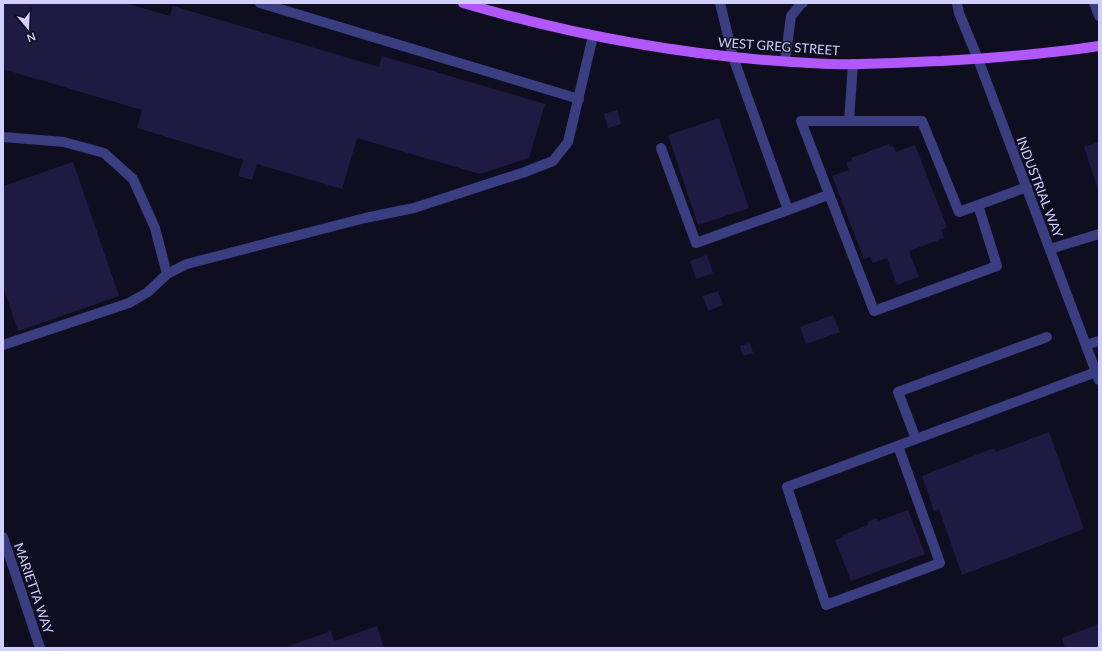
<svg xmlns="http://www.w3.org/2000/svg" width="1102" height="651" font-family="Lato,sans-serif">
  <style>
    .building { fill: #1f1a42 }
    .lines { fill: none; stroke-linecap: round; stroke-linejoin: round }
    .minor { stroke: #3a3d7f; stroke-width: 10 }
    .major { stroke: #b158fc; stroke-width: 10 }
    .labels { text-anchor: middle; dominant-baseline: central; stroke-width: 3; stroke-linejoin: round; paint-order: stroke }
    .street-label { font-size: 13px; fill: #d0cffe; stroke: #0f0e21 }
  </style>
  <rect width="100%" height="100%" fill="#0f0e21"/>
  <path class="building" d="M 3,3 L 125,3 L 170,16 L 173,6 L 379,67 L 382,56 L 545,104 L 529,158 L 480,174 L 357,138 L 342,189 L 257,164 L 252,180 L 238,176 L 243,160 L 137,128 L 142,110 L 3,69 Z
    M 617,110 L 621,124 L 608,128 L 604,114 Z
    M 719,118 L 749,208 L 698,225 L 668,135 Z
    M 1099,142 L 1099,193 L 1084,147 Z
    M 889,144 L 890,147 L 893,146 L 896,152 L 915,145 L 947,227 L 941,230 L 944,238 L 909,251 L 919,277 L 897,285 L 887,258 L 873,263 L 870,257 L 864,259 L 832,176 L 849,170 L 846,163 L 853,161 L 851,158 Z
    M 73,162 L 119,296 L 18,331 L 3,286 L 3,186 Z
    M 707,255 L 713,273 L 696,279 L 690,261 Z
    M 718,291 L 723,305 L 708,311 L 703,296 Z
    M 833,315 L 840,332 L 806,344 L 800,327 Z
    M 750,343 L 753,353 L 743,356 L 740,346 Z
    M 1049,432 L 1084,529 L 962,575 L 939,509 L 934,511 L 922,476 L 994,448 L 996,452 Z
    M 908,510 L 925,554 L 851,581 L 835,540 L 844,537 L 843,535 L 868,525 L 867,522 L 877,518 L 878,521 Z
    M 1099,624 L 1099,648 L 1065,648 L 1062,638 Z
    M 377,626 L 384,648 L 283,648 L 331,631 L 334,641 Z"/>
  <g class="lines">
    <path class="minor" d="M 260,3 L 579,99
      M 957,3 L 959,13 L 978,59 L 1099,380
      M 1094,3 L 1099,16
      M 785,61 L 791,16 L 801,4 L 803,3
      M 849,121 L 853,64
      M 3,137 L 64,142 L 104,153 L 133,179 L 155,228 L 167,274
      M 661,148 L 696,243 L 788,210 L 733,57 L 720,3
      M 978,205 L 997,266 L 874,311 L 801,121 L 922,121 L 959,212 L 1027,187
      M 788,210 L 828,195
      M 1050,249 L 1099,234
      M 3,345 L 129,303 L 148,292 L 167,274 L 187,264 L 365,218 L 414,208 L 525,172 L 553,161 L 568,142 L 593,36
      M 1086,345 L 1099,341
      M 916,439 L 898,392 L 1047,337
      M 898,446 L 940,563 L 826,605 L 787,487 L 1096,372
      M 3,537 L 40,648"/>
    <path class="major" d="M 463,3 C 582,38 704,59 828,64 C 866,65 904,62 941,61 C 994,58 1047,54 1099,46"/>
  </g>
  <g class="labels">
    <g class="street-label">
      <text transform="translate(779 46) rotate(4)">WEST GREG STREET</text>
      <text transform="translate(1040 187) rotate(69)">INDUSTRIAL WAY</text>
      <text transform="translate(34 588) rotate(71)">MARIETTA WAY</text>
    </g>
  </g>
  <rect width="1102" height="651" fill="none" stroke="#d0cffe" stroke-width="8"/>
  <g transform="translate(28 28) rotate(161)" stroke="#0f0e21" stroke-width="3" paint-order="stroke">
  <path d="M0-3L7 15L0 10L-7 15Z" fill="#d0cffe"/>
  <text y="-6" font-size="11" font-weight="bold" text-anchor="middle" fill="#d0cffe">N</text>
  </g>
</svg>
